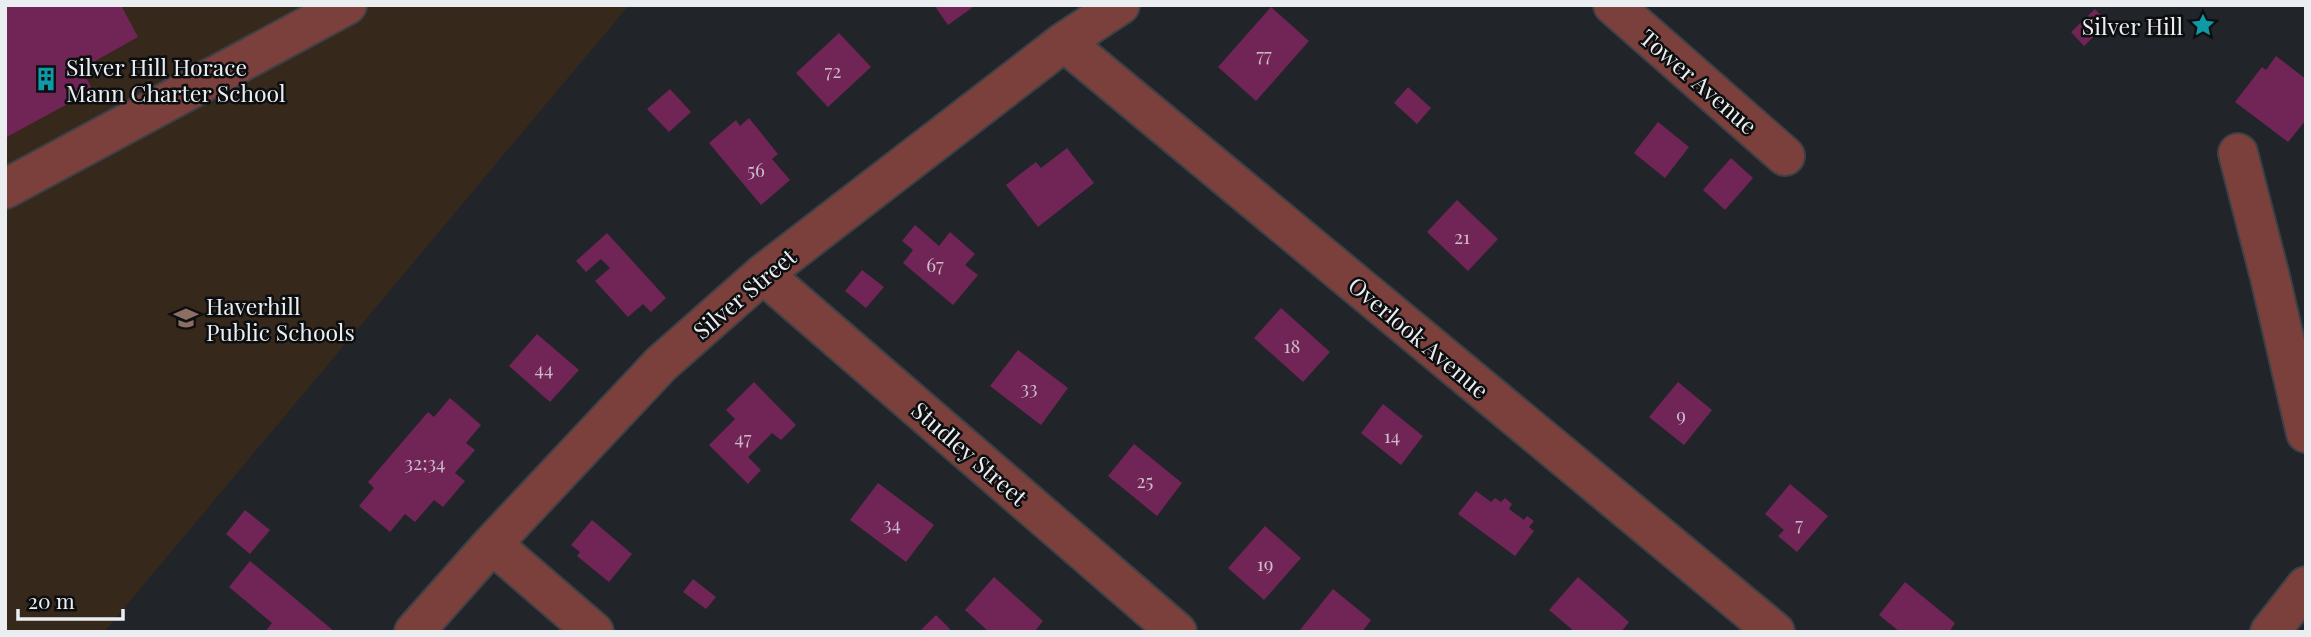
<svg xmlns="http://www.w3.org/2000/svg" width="2311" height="637" font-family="'Playfair Display',serif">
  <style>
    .education { fill: #37281c }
    .building { fill: #712456 }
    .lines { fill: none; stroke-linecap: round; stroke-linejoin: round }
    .minor-casing { stroke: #3d4146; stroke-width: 42 }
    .minor { stroke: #7b403c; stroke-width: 38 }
    .labels { text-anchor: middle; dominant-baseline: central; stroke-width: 5; stroke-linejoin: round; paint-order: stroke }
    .number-label { font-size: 19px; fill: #ccbcca }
    .poi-label { font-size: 23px; fill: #ebeef1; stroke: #0c0e10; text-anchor: start }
    .street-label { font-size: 23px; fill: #ebeef1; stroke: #0c0e10 }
  </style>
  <rect width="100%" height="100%" fill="#21252a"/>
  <path class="education" d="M 5,5 L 629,5 L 104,632 L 5,632 Z"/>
  <path class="building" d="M 5,5 L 125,5 L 122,7 L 138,37 L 81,69 L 93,90 L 5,138 Z
    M 934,5 L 976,5 L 948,25 Z
    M 1271,7 L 1309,41 L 1256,101 L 1218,67 Z
    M 2095,9 L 2108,23 L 2084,46 L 2071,32 Z
    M 839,33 L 871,67 L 828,107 L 796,73 Z
    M 2276,56 L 2306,79 L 2306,120 L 2288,142 L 2235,102 L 2262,67 L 2266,70 Z
    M 1408,87 L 1431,108 L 1417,124 L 1394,103 Z
    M 670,89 L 691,112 L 669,132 L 647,109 Z
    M 749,118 L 778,154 L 772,159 L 790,180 L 761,205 L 709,143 L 736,120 L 740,126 Z
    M 1658,122 L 1689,147 L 1665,178 L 1634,153 Z
    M 1067,148 L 1094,183 L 1038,227 L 1006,185 L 1036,162 L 1041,168 Z
    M 1731,158 L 1753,178 L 1725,210 L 1703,190 Z
    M 1457,200 L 1498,239 L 1468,271 L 1427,232 Z
    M 915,225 L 939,246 L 950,232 L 975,254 L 965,265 L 978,275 L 953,305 L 903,263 L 913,250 L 902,241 Z
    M 607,233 L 666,298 L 651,312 L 643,304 L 628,317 L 595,281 L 610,268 L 601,259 L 586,272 L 576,261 Z
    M 862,270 L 884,287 L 866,308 L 845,291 Z
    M 1281,308 L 1330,352 L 1303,382 L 1254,338 Z
    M 537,334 L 579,370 L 550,402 L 509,366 Z
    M 1018,350 L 1068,388 L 1041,425 L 990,386 Z
    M 754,382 L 796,425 L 781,440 L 772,433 L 748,457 L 761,470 L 748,484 L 709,445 L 735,419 L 726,410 Z
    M 1678,382 L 1712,410 L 1684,445 L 1649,417 Z
    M 450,398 L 481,425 L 466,443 L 475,450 L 455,473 L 465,481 L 443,507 L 434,500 L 415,522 L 405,514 L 390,532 L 359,506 L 374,488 L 368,482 L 428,412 L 434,417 Z
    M 1383,404 L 1423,436 L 1401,465 L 1361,433 Z
    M 1134,444 L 1182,483 L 1157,516 L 1108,476 Z
    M 878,483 L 934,525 L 906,562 L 850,520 Z
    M 1790,484 L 1828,516 L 1797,552 L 1778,536 L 1784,530 L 1765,514 Z
    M 1476,491 L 1491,502 L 1495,498 L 1501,502 L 1505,498 L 1512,504 L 1509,509 L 1524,520 L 1527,516 L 1534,521 L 1529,527 L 1534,531 L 1515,556 L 1458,514 Z
    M 245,510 L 270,530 L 250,554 L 226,534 Z
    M 592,520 L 632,554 L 609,582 L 577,556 L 580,552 L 571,545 Z
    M 1265,526 L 1301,558 L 1264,600 L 1228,568 Z
    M 250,561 L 335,632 L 265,632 L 272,623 L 229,587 Z
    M 994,577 L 1043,621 L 1034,632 L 989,632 L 965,610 Z
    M 1578,577 L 1629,622 L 1621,632 L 1575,632 L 1549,610 Z
    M 693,579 L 716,597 L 706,609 L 683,592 Z
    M 1905,582 L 1955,623 L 1949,632 L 1900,632 L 1879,615 Z
    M 1333,589 L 1371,620 L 1362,632 L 1302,632 L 1300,630 Z
    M 936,615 L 950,629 L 947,632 L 919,632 Z"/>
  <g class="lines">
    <g class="minor-casing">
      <path id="minor" d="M 1613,5 L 1785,156
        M 1064,42 L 1775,632
        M 2238,153 L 2270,277 L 2306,433
        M 5,189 L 347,5
        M 763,274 L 1177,632
        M 492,544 L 594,632
        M 414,632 L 492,544 L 661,364 L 763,274 L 1064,42 L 1120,5
        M 2270,632 L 2306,586"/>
    </g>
    <use href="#minor" class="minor"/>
  </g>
  <defs>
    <g id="sight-bare" transform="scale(1.89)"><path d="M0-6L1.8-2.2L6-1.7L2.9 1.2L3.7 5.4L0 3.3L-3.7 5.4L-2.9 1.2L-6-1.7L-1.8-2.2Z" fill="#0f9aa8" stroke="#0c0e10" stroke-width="2.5" paint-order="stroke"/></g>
    <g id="building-bare" transform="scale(1.89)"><path d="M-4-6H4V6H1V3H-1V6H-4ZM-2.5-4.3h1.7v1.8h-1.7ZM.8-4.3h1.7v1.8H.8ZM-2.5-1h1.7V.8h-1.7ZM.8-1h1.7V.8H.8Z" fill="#0f9aa8" stroke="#0c0e10" stroke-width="2.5" paint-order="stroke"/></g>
    <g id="school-bare" transform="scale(1.89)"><path d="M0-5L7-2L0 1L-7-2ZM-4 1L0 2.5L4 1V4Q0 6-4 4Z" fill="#8d6e63" stroke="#0c0e10" stroke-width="2.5" paint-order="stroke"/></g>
  </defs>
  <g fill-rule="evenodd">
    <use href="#sight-bare" x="2203" y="25"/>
    <use href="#building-bare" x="46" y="79"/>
    <use href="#school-bare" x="186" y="318"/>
  </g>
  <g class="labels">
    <g class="number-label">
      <text x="1264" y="54">77</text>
      <text x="833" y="70">72</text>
      <text x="756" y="169">56</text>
      <text x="1462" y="236">21</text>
      <text x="935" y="264">67</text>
      <text x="1292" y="345">18</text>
      <text x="544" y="368">44</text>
      <text x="1029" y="387">33</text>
      <text x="1681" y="414">9</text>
      <text x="1392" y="435">14</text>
      <text x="743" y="437">47</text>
      <text x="425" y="462">32;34</text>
      <text x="1145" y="480">25</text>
      <text x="892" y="523">34</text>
      <text x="1799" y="523">7</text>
      <text x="1265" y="563">19</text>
    </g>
    <g class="poi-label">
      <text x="2183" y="25" text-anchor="end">Silver Hill</text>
      <text x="66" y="66">Silver Hill Horace<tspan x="66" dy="26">Mann Charter School</tspan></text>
      <text x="206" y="305">Haverhill<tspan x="206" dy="26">Public Schools</tspan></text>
    </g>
    <g class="street-label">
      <text transform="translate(1699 81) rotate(41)">Tower Avenue</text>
      <text transform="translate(744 293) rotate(-40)">Silver Street</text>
      <text transform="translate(1419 337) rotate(40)">Overlook Avenue</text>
      <text transform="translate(970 453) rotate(41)">Studley Street</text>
    </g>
  </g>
  <rect width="2311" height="637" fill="none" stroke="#ebeef1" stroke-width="14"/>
  <path d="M18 609v10h105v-10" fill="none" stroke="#ebeef1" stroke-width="3.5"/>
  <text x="28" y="609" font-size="21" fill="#ebeef1" stroke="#0c0e10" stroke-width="5" paint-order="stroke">20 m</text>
</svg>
